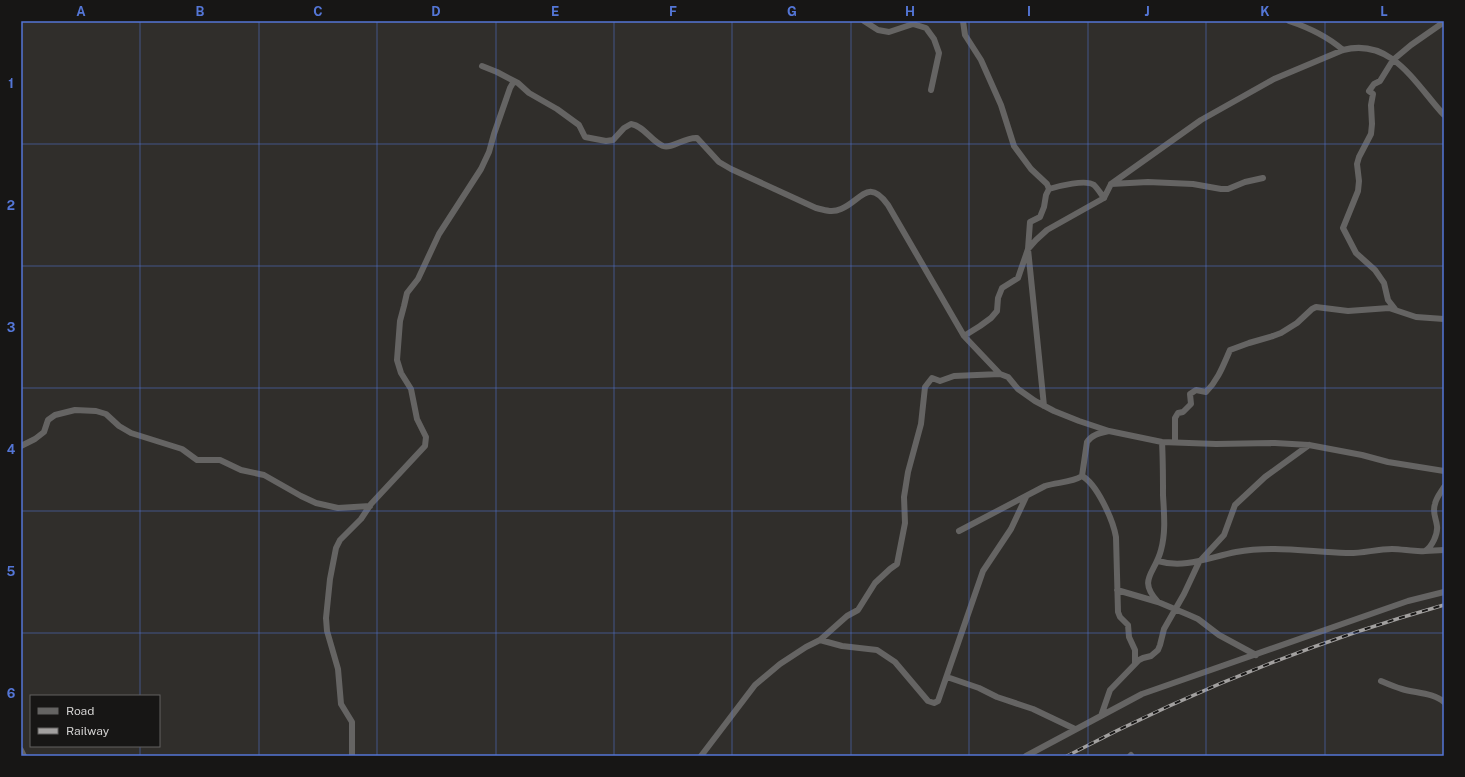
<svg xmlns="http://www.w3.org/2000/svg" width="1465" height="777" font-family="'Public Sans',sans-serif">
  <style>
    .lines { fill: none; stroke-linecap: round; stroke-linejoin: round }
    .minor { stroke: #656463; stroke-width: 6 }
    .rail-casing { stroke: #a2a09f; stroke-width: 3.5 }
    .rail { stroke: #171615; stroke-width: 2; stroke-dasharray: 6; stroke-linecap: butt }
    .grid { fill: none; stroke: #5476d6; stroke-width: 1; stroke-opacity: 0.55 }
    .neatline { fill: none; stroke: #5476d6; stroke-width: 1.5 }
    .grid-label { font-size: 13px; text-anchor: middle; font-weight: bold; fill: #5476d6 }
  </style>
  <rect width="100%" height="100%" fill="#302e2b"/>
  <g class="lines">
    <path class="minor" d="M 864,21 L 878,30 L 889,32 L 913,24 L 926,28 L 934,39 L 939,53 L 931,90
      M 963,21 L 965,35 L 981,60 L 1001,105 L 1014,146 L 1031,169 L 1047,184 L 1049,189 L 1046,195 L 1044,207 L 1040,217 L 1030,222 L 1028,249 L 1044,406
      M 1289,21 C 1310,28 1327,36 1343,50
      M 482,66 L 497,72 L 516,82
      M 1111,184 L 1148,182 L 1193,184 L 1221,189 L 1228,189 L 1245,182 L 1263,178
      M 1049,189 C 1059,186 1086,179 1094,185 C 1098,189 1101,194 1104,198
      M 1395,309 L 1388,300 L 1384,283 L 1375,270 L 1356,253 L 1343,228 L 1358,191 L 1359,181 L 1357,164 L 1359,157 L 1371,134 L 1372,124 L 1371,105 L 1373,94 L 1369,91 L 1374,84 L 1380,81 L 1393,60 L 1411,45 L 1444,22
      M 964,336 L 980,326 L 991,318 L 997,311 L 998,298 L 1002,288 L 1018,278 L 1028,249 L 1036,240 L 1047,230 L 1104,198 L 1111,184 L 1201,120 L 1274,79 L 1343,50 C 1392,37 1416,85 1444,115
      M 1175,442 L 1175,418 L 1178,413 L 1183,412 L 1191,404 L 1190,394 L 1196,390 L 1206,392 C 1218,380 1223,366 1230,350 L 1249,343 L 1273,336 L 1281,333 L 1297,323 L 1312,309 L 1316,307 L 1348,311 L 1389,308 L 1416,317 L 1444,319
      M 21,446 L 35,439 L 44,432 L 48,420 L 55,415 L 75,410 L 96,411 L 106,414 L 119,426 L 131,433 L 182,449 L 197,460 L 220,460 L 241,470 L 264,475 L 301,496 L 316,503 L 338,508 L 370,506
      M 1082,476 C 1097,484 1113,520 1116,537 L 1118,612 L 1120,617 L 1128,625 L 1129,637 L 1135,650 L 1135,663
      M 959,531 L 1045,486 C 1057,482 1071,483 1082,476 L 1087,442 C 1092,434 1101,433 1109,431
      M 1425,551 L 1444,550
      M 1158,561 C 1185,569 1210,557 1236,552 C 1272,545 1310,552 1346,553 C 1361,554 1376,549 1392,549 C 1403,549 1414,552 1425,551 C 1432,547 1438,534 1437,526 C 1436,518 1432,512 1435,504 C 1436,498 1441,492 1444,487
      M 1117,590 L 1158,602 L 1189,615 L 1198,619 L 1219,635 L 1256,655
      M 1158,602 C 1137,579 1155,574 1161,550 C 1166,532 1164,513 1163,495 C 1163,477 1163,460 1162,442
      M 820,640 L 842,646 L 877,650 L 895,662 L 928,701 L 934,703 L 938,701 L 983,571 L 1011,529 L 1026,497
      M 947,677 L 979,688 L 997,697 L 1033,709 L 1075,729
      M 1381,681 C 1388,684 1395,687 1402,689 C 1415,693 1434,693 1444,702
      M 1101,716 L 1110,690 L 1139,660 L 1143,658 L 1151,656 L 1158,650 L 1160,645 L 1164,629 L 1184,594 L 1199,562 L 1224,535 L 1235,505 L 1265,477 L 1309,445
      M 21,750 L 24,756
      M 352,756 L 352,722 L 341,704 L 338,669 L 327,631 L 326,618 L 330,579 L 336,548 L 340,540 L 361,519 L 371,504 L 425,446 L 426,437 L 417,419 L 411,389 L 401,373 L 397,360 L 400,321 L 404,306 L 407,293 L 418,279 L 439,234 L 481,169 L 489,152 L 494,134 L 510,88 L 514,81 L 518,83 L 529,93 L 557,109 L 579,125 L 585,137 L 606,141 L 613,140 L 624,128 L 631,124 C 644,126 651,141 663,146 C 672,149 685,137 697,138 L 719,162 L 731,169 L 816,208 C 824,210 832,213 841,209 C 861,201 868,177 888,205 L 964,336 L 1000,374 L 1008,377 L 1018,389 L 1035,401 L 1054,411 L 1079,421 L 1109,431 L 1162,442 L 1216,444 L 1275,443 L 1309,445 L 1362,455 L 1388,462 L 1444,471
      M 701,756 L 755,685 L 780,664 L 806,647 L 820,640 L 847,616 L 858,610 L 875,583 L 890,569 L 897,564 L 905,523 L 904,497 L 908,472 L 921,424 L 925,387 L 932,378 L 940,381 L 954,376 L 1000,374
      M 1026,756 L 1142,694 L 1408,601 L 1444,592
      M 1130,756 L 1131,755"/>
    <g class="rail-casing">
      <path id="rail" d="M 1067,756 C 1187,693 1313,642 1444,605"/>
    </g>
    <use href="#rail" class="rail"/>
  </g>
  <path class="grid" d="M 140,21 L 140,696M 259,21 L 259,756M 377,21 L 377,756M 496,21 L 496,756M 614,21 L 614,756M 732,21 L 732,756M 851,21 L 851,756M 969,21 L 969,756M 1088,21 L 1088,756M 1206,21 L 1206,756M 1325,21 L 1325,756M 21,144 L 1444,144M 21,266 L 1444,266M 21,388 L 1444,388M 21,511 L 1444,511M 21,633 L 1444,633M 140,746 L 140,756"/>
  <rect width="1465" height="777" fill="none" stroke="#171615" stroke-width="44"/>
  <rect x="30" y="695" width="130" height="52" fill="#171615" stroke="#626160"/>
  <rect x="38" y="708" width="20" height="6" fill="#656463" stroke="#626160"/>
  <text x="66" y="715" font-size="12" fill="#d3d2d1">Road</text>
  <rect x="38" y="728" width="20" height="6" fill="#a2a09f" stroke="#626160"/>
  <text x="66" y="735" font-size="12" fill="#d3d2d1">Railway</text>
  <rect x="22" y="22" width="1421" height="733" class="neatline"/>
  <g class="grid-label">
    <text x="81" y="16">A</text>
    <text x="200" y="16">B</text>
    <text x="318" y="16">C</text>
    <text x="436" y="16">D</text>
    <text x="555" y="16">E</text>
    <text x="673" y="16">F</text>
    <text x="792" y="16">G</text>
    <text x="910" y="16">H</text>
    <text x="1029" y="16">I</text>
    <text x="1147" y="16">J</text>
    <text x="1265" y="16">K</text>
    <text x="1384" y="16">L</text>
    <text x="11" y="88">1</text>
    <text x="11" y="210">2</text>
    <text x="11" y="332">3</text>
    <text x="11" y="454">4</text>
    <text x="11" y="576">5</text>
    <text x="11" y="698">6</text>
  </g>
</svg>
